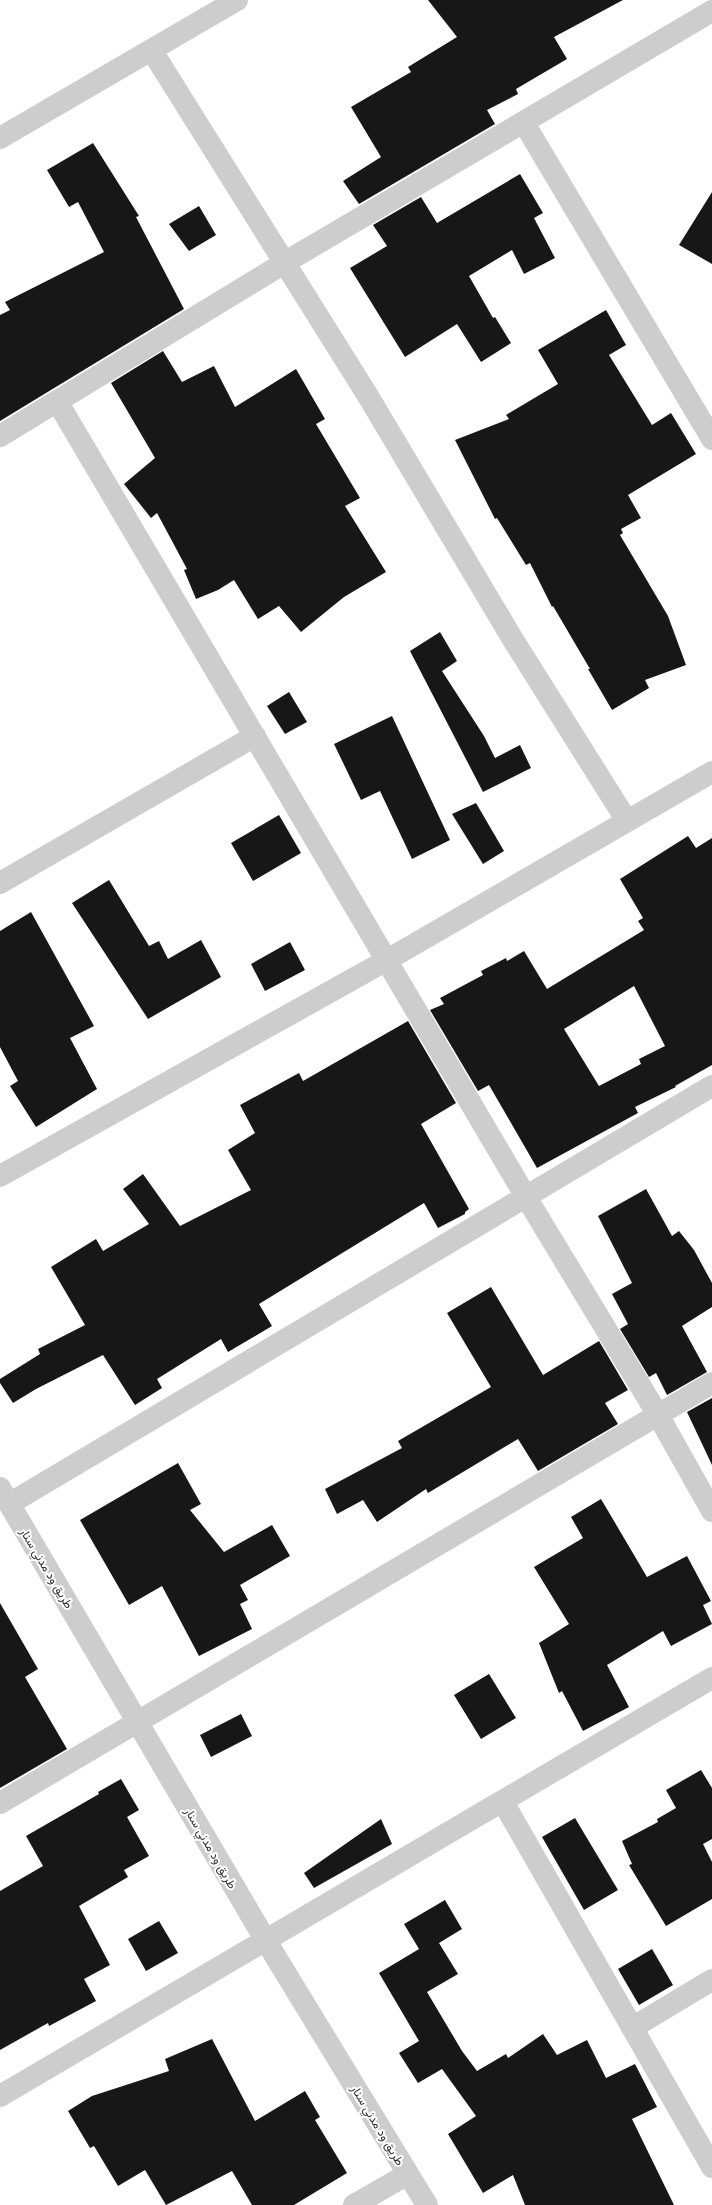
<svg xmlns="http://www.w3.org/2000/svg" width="712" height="2205" font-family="Quicksand,Vazirmatn,sans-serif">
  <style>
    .building { fill: #171717; fill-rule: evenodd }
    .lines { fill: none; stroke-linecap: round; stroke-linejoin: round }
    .street { stroke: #cdcdcd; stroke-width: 22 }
    .labels { text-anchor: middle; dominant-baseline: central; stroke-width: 4; stroke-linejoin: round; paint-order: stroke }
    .street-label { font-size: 12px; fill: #303030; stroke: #fff }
  </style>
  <rect width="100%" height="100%" fill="#fff"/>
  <path class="building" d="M 428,0 L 623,0 L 554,37 L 567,59 L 516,89 L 518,94 L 487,110 L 495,124 L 359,204 L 343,181 L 381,157 L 351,107 L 411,72 L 408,67 L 457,37 Z
    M 93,143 L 139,216 L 136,217 L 184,309 L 0,421 L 0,315 L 10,310 L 5,302 L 104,252 L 78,202 L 69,207 L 47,170 Z
    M 520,174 L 543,213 L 534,218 L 555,258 L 524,274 L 512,250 L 469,276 L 493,318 L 495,317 L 511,343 L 481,362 L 457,324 L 405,357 L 350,268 L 387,246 L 373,225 L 421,197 L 437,223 Z
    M 712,192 L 712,264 L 679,245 Z
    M 199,206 L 216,235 L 189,251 L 169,224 Z
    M 606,310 L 626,345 L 609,355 L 652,425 L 671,413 L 696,454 L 628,495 L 641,518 L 621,529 L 623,533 L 620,535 L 668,616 L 686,665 L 645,680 L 649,688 L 612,710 L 588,669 L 590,669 L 553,606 L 552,607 L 530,563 L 526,565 L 497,518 L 495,519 L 455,440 L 509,419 L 506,415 L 558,384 L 538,350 Z
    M 163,351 L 182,382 L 214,366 L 235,407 L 296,369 L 325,419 L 316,424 L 360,498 L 345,506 L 386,572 L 344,597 L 301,632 L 279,606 L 258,619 L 234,580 L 218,590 L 196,599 L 184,570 L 187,569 L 157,513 L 151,518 L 124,484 L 155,458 L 111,383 Z
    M 440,632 L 457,661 L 442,671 L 484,736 L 495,758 L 520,745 L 531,768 L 483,792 L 410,651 Z
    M 289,692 L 307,722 L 285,734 L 267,706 Z
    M 392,716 L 450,840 L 412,859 L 380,791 L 361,800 L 334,744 Z
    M 476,803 L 504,851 L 483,864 L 452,814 Z
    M 279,815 L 301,853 L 253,881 L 231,843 Z
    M 688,836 L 696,848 L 712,838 L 712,1065 L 675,1086 L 676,1087 L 635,1107 L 638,1113 L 537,1168 L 489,1085 L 478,1091 L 430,1010 L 444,1004 L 440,998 L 483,975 L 481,971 L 506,958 L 507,961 L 524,951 L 547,989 L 644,930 L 638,921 L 643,918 L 620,879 ZM 634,986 L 665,1046 L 639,1059 L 641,1064 L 599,1086 L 564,1029 Z
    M 109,880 L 149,946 L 159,941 L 168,959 L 201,940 L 221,977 L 148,1019 L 72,903 Z
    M 31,912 L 94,1026 L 70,1038 L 97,1089 L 36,1127 L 10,1086 L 18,1081 L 0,1047 L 0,931 Z
    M 290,942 L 305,970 L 265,991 L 251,964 Z
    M 408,1021 L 456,1103 L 421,1124 L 469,1209 L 465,1212 L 465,1214 L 438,1228 L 424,1203 L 259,1304 L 272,1326 L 228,1352 L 221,1339 L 157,1379 L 162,1388 L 135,1405 L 103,1355 L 36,1389 L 13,1403 L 0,1383 L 0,1379 L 40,1354 L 38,1349 L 85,1325 L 51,1267 L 96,1239 L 103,1251 L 149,1224 L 123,1189 L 143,1174 L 180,1226 L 251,1190 L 228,1150 L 255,1133 L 240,1105 L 299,1073 L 303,1081 Z
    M 646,1189 L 672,1236 L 679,1231 L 694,1250 L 712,1283 L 712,1307 L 682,1326 L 707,1372 L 667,1395 L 656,1373 L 649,1377 L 620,1329 L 628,1324 L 612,1294 L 632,1283 L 598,1216 Z
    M 491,1287 L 543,1375 L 599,1341 L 628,1390 L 605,1403 L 618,1424 L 538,1471 L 518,1439 L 428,1493 L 426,1489 L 377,1522 L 363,1500 L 337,1514 L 325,1489 L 402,1448 L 398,1441 L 491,1387 L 447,1313 Z
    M 712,1398 L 712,1465 L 687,1412 Z
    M 178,1463 L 201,1504 L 190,1510 L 224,1552 L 272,1525 L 290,1556 L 240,1585 L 248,1600 L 240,1604 L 252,1629 L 199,1656 L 162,1586 L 129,1605 L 80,1520 Z
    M 601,1499 L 647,1577 L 687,1556 L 711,1601 L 703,1605 L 712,1624 L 671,1646 L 663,1631 L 607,1665 L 629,1707 L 583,1731 L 562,1691 L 559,1693 L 539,1643 L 569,1624 L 534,1567 L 583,1538 L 571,1517 Z
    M 0,1603 L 38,1669 L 25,1677 L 67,1749 L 0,1788 Z
    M 489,1674 L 516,1718 L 481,1739 L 454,1695 Z
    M 241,1714 L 252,1736 L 211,1757 L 200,1735 Z
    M 701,1770 L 712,1788 L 712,1839 L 703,1844 L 712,1862 L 712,1899 L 666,1926 L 629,1865 L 632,1864 L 622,1841 L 658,1822 L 657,1819 L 676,1808 L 666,1790 Z
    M 121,1779 L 139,1810 L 127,1817 L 149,1856 L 124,1870 L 128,1877 L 79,1906 L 110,1965 L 84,1979 L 96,2001 L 49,2026 L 48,2023 L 0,2050 L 0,1891 L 43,1866 L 26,1836 L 99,1794 L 98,1792 Z
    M 575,1818 L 618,1890 L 584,1910 L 542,1837 Z
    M 381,1819 L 392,1844 L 314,1888 L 304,1873 Z
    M 445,1900 L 462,1929 L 439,1943 L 458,1974 L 427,1992 L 462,2051 L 477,2071 L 506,2054 L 508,2058 L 543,2034 L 557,2055 L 587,2040 L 606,2078 L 635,2064 L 657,2107 L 632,2119 L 674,2205 L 525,2205 L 513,2175 L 483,2193 L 448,2134 L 476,2116 L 442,2069 L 418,2083 L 399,2053 L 419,2041 L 379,1973 L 419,1949 L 404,1924 Z
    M 159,1921 L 178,1953 L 146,1971 L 128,1939 Z
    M 652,1949 L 673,1985 L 639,2005 L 618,1969 Z
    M 212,2039 L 255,2121 L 305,2091 L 320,2117 L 315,2120 L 347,2173 L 294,2205 L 252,2205 L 232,2171 L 166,2205 L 145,2170 L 118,2186 L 94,2146 L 90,2148 L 68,2111 L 92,2096 L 169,2071 L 165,2059 Z"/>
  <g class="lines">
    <path class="street" d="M 152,51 L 368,396 L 512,638 L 627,821
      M 524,123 L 712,439
      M 0,138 L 237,0
      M 57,401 L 526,1197 L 658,1415 L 712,1511
      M 0,436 L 284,263 L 712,11
      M 0,883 L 255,736
      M 0,1176 L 387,960 L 712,772
      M 0,1488 L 266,1941 L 427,2205
      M 9,1504 L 712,1086
      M 503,1802 L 712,2167
      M 0,1803 L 712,1383
      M 632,2028 L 712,1980
      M 0,2096 L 712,1678
      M 354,2205 L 408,2174"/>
  </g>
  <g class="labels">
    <g class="street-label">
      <text transform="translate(47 1568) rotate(59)">طريق ود مدني سنار</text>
      <text transform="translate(211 1848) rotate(60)">طريق ود مدني سنار</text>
      <text transform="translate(378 2125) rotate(59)">طريق ود مدني سنار</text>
    </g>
  </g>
</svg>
